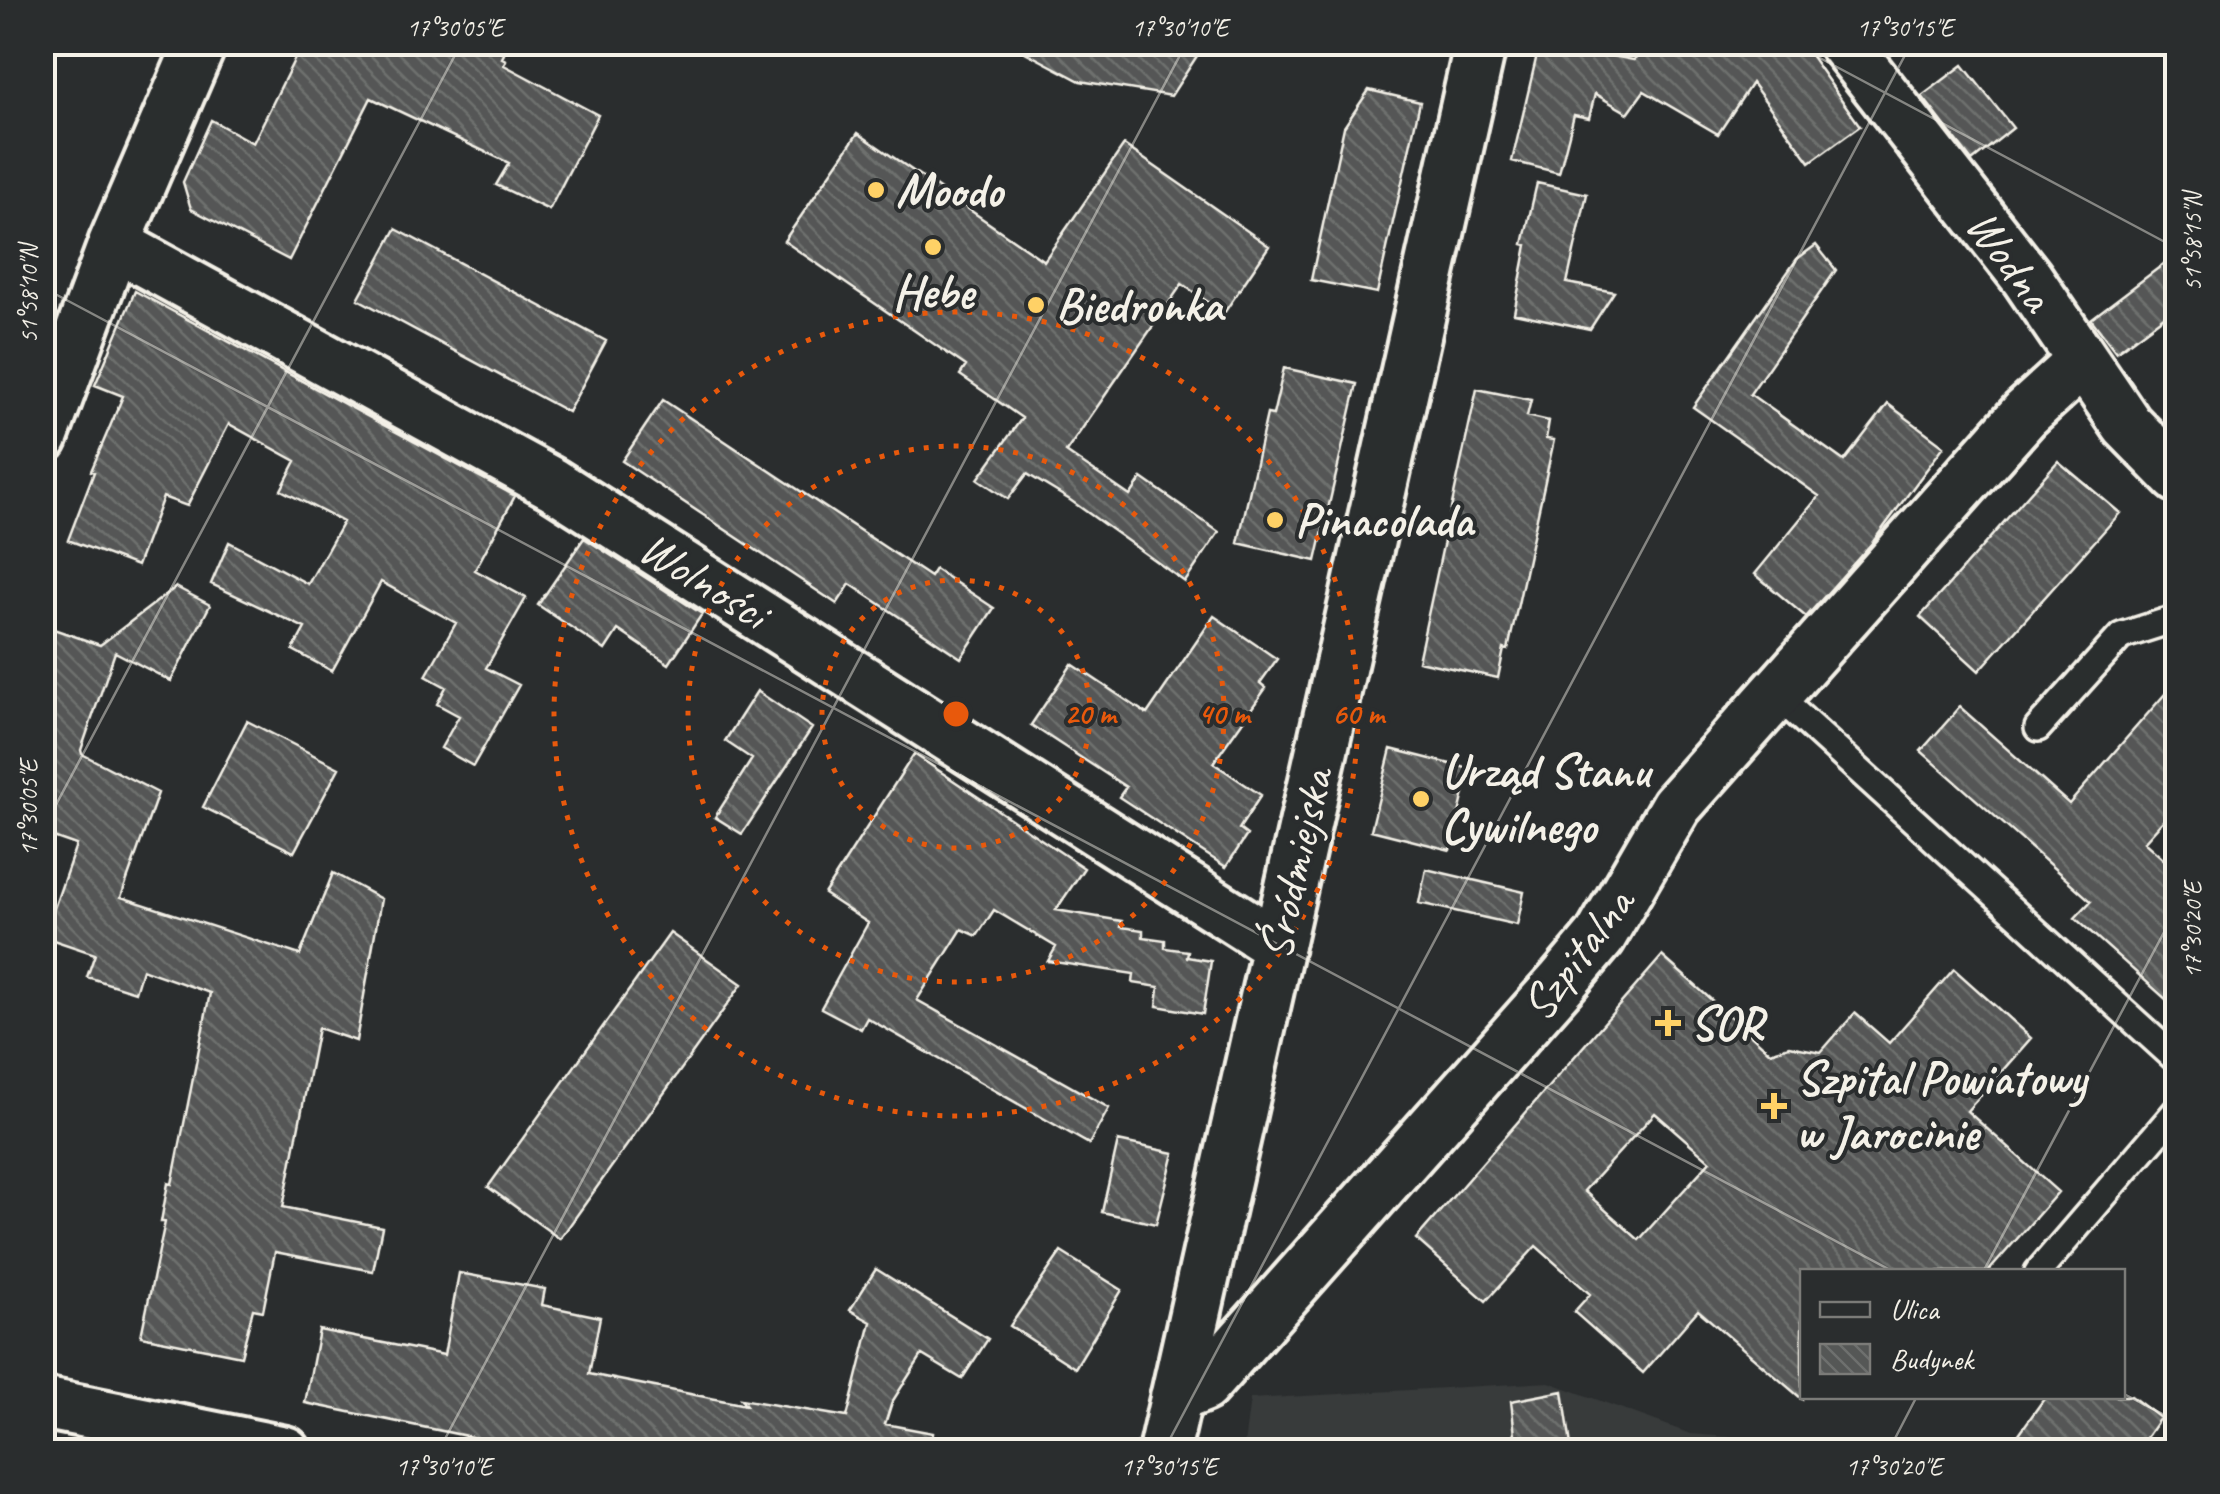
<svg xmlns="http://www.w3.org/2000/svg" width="2220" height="1494" font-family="Caveat,sans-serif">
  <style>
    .built { fill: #373a3a }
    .building { fill: url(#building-back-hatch); stroke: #f4f1e8; stroke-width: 2.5; fill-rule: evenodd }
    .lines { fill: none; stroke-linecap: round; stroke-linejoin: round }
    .service-casing { stroke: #f4f1e8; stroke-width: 32 }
    .minor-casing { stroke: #f4f1e8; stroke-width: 58 }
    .service { stroke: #2a2d2e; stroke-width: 25 }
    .minor { stroke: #2a2d2e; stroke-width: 50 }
    .ticks { fill: none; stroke: #f4f1e8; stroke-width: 2.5; stroke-opacity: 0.45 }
    .ring { fill: none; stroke: #e8590c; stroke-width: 5; stroke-dasharray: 5 10 }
    .poi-dot { fill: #ffd166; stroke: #2a2d2e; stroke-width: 4 }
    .labels { text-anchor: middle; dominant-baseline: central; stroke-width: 8; stroke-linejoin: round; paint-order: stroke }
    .poi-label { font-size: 48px; font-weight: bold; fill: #f4f1e8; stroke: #2a2d2e; text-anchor: start }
    .street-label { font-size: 48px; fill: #f4f1e8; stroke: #2a2d2e }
    .centre { fill: #e8590c; stroke: #2a2d2e; stroke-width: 5 }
    .ring-label { font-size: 30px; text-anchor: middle; font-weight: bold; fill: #e8590c; stroke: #2a2d2e; stroke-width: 8; stroke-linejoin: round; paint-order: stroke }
    .neatline { fill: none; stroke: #f4f1e8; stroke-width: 4 }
    .ticks-label { font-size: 25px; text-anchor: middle; fill: #f4f1e8 }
  </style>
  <defs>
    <pattern id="building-back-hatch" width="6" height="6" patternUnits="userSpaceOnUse" patternTransform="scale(2.5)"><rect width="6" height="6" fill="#555756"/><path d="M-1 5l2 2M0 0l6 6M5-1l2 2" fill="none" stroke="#6e706e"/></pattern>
  </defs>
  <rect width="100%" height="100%" fill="#2a2d2e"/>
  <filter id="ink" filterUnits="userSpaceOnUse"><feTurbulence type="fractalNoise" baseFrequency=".01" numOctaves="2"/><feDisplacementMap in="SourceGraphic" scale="20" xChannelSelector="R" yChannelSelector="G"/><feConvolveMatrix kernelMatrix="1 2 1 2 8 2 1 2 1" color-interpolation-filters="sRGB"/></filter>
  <g filter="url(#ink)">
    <path class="built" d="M 1549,1382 L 1691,1434 L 1821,1444 L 1823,1451 L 1243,1452 L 1250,1399 Z"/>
    <path class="building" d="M 303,42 L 482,42 L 504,54 L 502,58 L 506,60 L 504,65 L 598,115 L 549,210 L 496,185 L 509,163 L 371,98 L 289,260 L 191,209 L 183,182 L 211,120 L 253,143 Z
      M 1006,42 L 1206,42 L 1171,96 L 1080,81 Z
      M 1540,42 L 1634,60 L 1646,42 L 1801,42 L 1860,126 L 1810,162 L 1752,83 L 1718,134 L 1644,91 L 1628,113 L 1595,94 L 1589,118 L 1574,115 L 1559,173 L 1512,161 Z
      M 1963,65 L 2013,128 L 1972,161 L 1922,96 Z
      M 1369,90 L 1420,102 L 1377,293 L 1311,280 L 1344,127 Z
      M 858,133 L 1044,261 L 1124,145 L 1269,246 L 1224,313 L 1182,284 L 1066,452 L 1130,496 L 1142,478 L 1219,532 L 1185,582 L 1070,500 L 1027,474 L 1008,499 L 978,479 L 1022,418 L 960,375 L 966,366 L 784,241 Z
      M 1537,183 L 1587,194 L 1567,283 L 1614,292 L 1590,329 L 1514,313 L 1527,245 L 1523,244 Z
      M 396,229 L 606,341 L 568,412 L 358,299 Z
      M 1816,245 L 1836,270 L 1750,394 L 1844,461 L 1888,404 L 1944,446 L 1872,543 L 1806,617 L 1755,574 L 1819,496 L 1693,407 L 1797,259 Z
      M 2177,254 L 2172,310 L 2116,352 L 2091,319 Z
      M 135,291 L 515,496 L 475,570 L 526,598 L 486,668 L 519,685 L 473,766 L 441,748 L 459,716 L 437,704 L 446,687 L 426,676 L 456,623 L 381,582 L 332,671 L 293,650 L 305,628 L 211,584 L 229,542 L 308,584 L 343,522 L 281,490 L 296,461 L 229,424 L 187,506 L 163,497 L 137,566 L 68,540 L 94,472 L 91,471 L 123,396 L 95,385 Z
      M 1284,368 L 1357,384 L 1316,561 L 1238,543 L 1267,414 L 1273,415 Z
      M 1477,389 L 1531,400 L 1527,416 L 1549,421 L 1546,439 L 1554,440 L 1508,650 L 1504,649 L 1498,678 L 1418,661 Z
      M 663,400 L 930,577 L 935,569 L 994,608 L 961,658 L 850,584 L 837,604 L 622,461 Z
      M 2058,461 L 2120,513 L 1979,671 L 1920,617 Z
      M 584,538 L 702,614 L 669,664 L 618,630 L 605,650 L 538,605 Z
      M 176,587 L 210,605 L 171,681 L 115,652 L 81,750 L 82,754 L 158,793 L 121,897 L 300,955 L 333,873 L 381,899 L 356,1041 L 318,1028 L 283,1207 L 382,1227 L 373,1271 L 275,1252 L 263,1311 L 253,1309 L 241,1356 L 141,1336 L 165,1222 L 161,1222 L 168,1183 L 172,1184 L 210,993 L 142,969 L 135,992 L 87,977 L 95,954 L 44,937 L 76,845 L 42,833 L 42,625 L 100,645 Z
      M 1214,616 L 1277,659 L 1260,683 L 1266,688 L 1213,763 L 1261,795 L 1239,829 L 1247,835 L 1226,867 L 1119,797 L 1126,787 L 1031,725 L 1072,664 L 1147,714 Z
      M 2178,679 L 2178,804 L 2144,842 L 2178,872 L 2178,1010 L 2075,918 L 2091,901 L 1921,751 L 1960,707 L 2069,804 Z
      M 757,691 L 812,728 L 742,834 L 715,817 L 752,759 L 725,741 Z
      M 247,721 L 339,768 L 294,852 L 203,807 Z
      M 1391,749 L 1470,769 L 1450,850 L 1371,830 Z
      M 914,754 L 1084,868 L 1056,910 L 1122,921 L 1121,927 L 1143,930 L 1143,937 L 1165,940 L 1165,948 L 1188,951 L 1187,957 L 1211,961 L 1203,1014 L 1157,1006 L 1159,987 L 1133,983 L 1134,974 L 1048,961 L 1056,947 L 994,910 L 977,936 L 962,929 L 917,1000 L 1109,1108 L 1089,1144 L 867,1018 L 861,1029 L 821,1008 L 868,923 L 824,894 Z
      M 1426,869 L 1524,892 L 1517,925 L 1419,903 Z
      M 670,933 L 742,984 L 560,1239 L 488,1187 Z
      M 1662,956 L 1770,1052 L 1789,1046 L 1821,1052 L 1855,1013 L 1889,1043 L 1954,969 L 2031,1038 L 1967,1111 L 2058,1192 L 1988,1272 L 1802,1272 L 1802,1399 L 1698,1310 L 1643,1373 L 1574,1312 L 1590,1294 L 1536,1246 L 1486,1301 L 1416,1239 ZM 1655,1113 L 1710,1161 L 1639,1240 L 1584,1191 Z
      M 1118,1141 L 1174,1153 L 1156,1224 L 1102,1212 Z
      M 1061,1252 L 1122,1290 L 1075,1368 L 1010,1326 Z
      M 876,1269 L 988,1339 L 962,1379 L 922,1355 L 892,1402 L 885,1424 L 933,1433 L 931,1452 L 545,1452 L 305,1403 L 319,1330 L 444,1355 L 459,1273 L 545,1289 L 542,1305 L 600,1317 L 589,1374 L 746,1405 L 741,1399 L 847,1417 L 871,1322 L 850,1310 Z
      M 1563,1391 L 1572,1452 L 1517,1452 L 1511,1401 Z
      M 2046,1396 L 2131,1396 L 2160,1418 L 2136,1452 L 2006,1452 Z"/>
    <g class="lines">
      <g class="service-casing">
        <path id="service" d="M 1774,693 L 2178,1061
          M 2038,728 L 2121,636 L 2165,622 L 2178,623
          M 2038,1272 L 2178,1109"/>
      </g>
      <g class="minor-casing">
        <path id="minor" d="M 1843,42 L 2027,278 L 2127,425 L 2178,477
          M 114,244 L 553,484 L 1277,945
          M 42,438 L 114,244 L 201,42
          M 1176,1397 L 1203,1386 L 1563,981 L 1600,937 L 1676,806 L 2025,414 L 2082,362
          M 42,1403 L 285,1452
          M 1164,1452 L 1481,42"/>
      </g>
      <use href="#service" class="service"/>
      <use href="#minor" class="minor"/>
    </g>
  </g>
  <path class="ticks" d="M 1790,42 L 2178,249M 42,287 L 1894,1272M 42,831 L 462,42M 1983,1272 L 2178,906M 2122,1393 L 2178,1422M 438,1452 L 1187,42M 1163,1452 L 1912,42M 1888,1452 L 1917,1396"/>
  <g class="ring">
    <circle cx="956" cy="714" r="134"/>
    <circle cx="956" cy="714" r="268"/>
    <circle cx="956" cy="714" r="402"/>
  </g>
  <g class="poi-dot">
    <circle cx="876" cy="190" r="10"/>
    <circle cx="933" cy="247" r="10"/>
    <circle cx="1036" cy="305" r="10"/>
    <circle cx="1275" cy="520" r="10"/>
    <circle cx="1421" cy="799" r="10"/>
    <path d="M1663 1008h10v10h10v10h-10v10h-10v-10h-10v-10h10z"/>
    <path d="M1769 1091h10v10h10v10h-10v10h-10v-10h-10v-10h10z"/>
  </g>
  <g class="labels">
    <g class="poi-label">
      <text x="896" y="190">Moodo</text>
      <text x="933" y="292" text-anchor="middle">Hebe</text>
      <text x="1056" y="305">Biedronka</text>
      <text x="1295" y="520">Pinacolada</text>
      <text x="1441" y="771">Urząd Stanu<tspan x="1441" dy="55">Cywilnego</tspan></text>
      <text x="1690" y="1023">SOR</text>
      <text x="1796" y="1078">Szpital Powiatowy<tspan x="1796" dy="55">w Jarocinie</tspan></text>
    </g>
    <g class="street-label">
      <text transform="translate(2010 260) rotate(54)">Wodna</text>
      <text transform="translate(704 580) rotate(32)">Wolności</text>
      <text transform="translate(1295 864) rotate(-77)">Śródmiejska</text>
      <text transform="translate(1577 954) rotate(-53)">Szpitalna</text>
    </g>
  </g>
  <circle cx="956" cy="714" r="15" class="centre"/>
  <g class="ring-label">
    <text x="1090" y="724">20 m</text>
    <text x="1224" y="724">40 m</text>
    <text x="1358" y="724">60 m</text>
  </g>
  <rect width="2220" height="1494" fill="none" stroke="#2a2d2e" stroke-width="110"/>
  <rect x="1800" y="1269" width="325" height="130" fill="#2a2d2e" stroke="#7b7b78" stroke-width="2.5"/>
  <rect x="1820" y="1302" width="50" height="15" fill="#2a2d2e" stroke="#7b7b78" stroke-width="2.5"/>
  <text x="1890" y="1319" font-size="30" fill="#f4f1e8">Ulica</text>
  <rect x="1820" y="1344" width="50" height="30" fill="url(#building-back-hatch)" stroke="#7b7b78" stroke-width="2.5"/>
  <text x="1890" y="1369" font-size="30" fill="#f4f1e8">Budynek</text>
  <rect x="55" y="55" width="2110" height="1384" class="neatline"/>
  <g class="ticks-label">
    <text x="455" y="36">17°30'05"E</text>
    <text x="1180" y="36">17°30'10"E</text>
    <text x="1905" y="36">17°30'15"E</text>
    <text transform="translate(2192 242) rotate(-90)" y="9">51°58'15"N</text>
    <text transform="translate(28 294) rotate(-90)" y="9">51°58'10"N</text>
    <text transform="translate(28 808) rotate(-90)" y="9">17°30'05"E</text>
    <text transform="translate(2192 930) rotate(-90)" y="9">17°30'20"E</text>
    <text x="444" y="1475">17°30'10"E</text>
    <text x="1169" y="1475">17°30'15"E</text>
    <text x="1894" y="1475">17°30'20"E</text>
  </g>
</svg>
